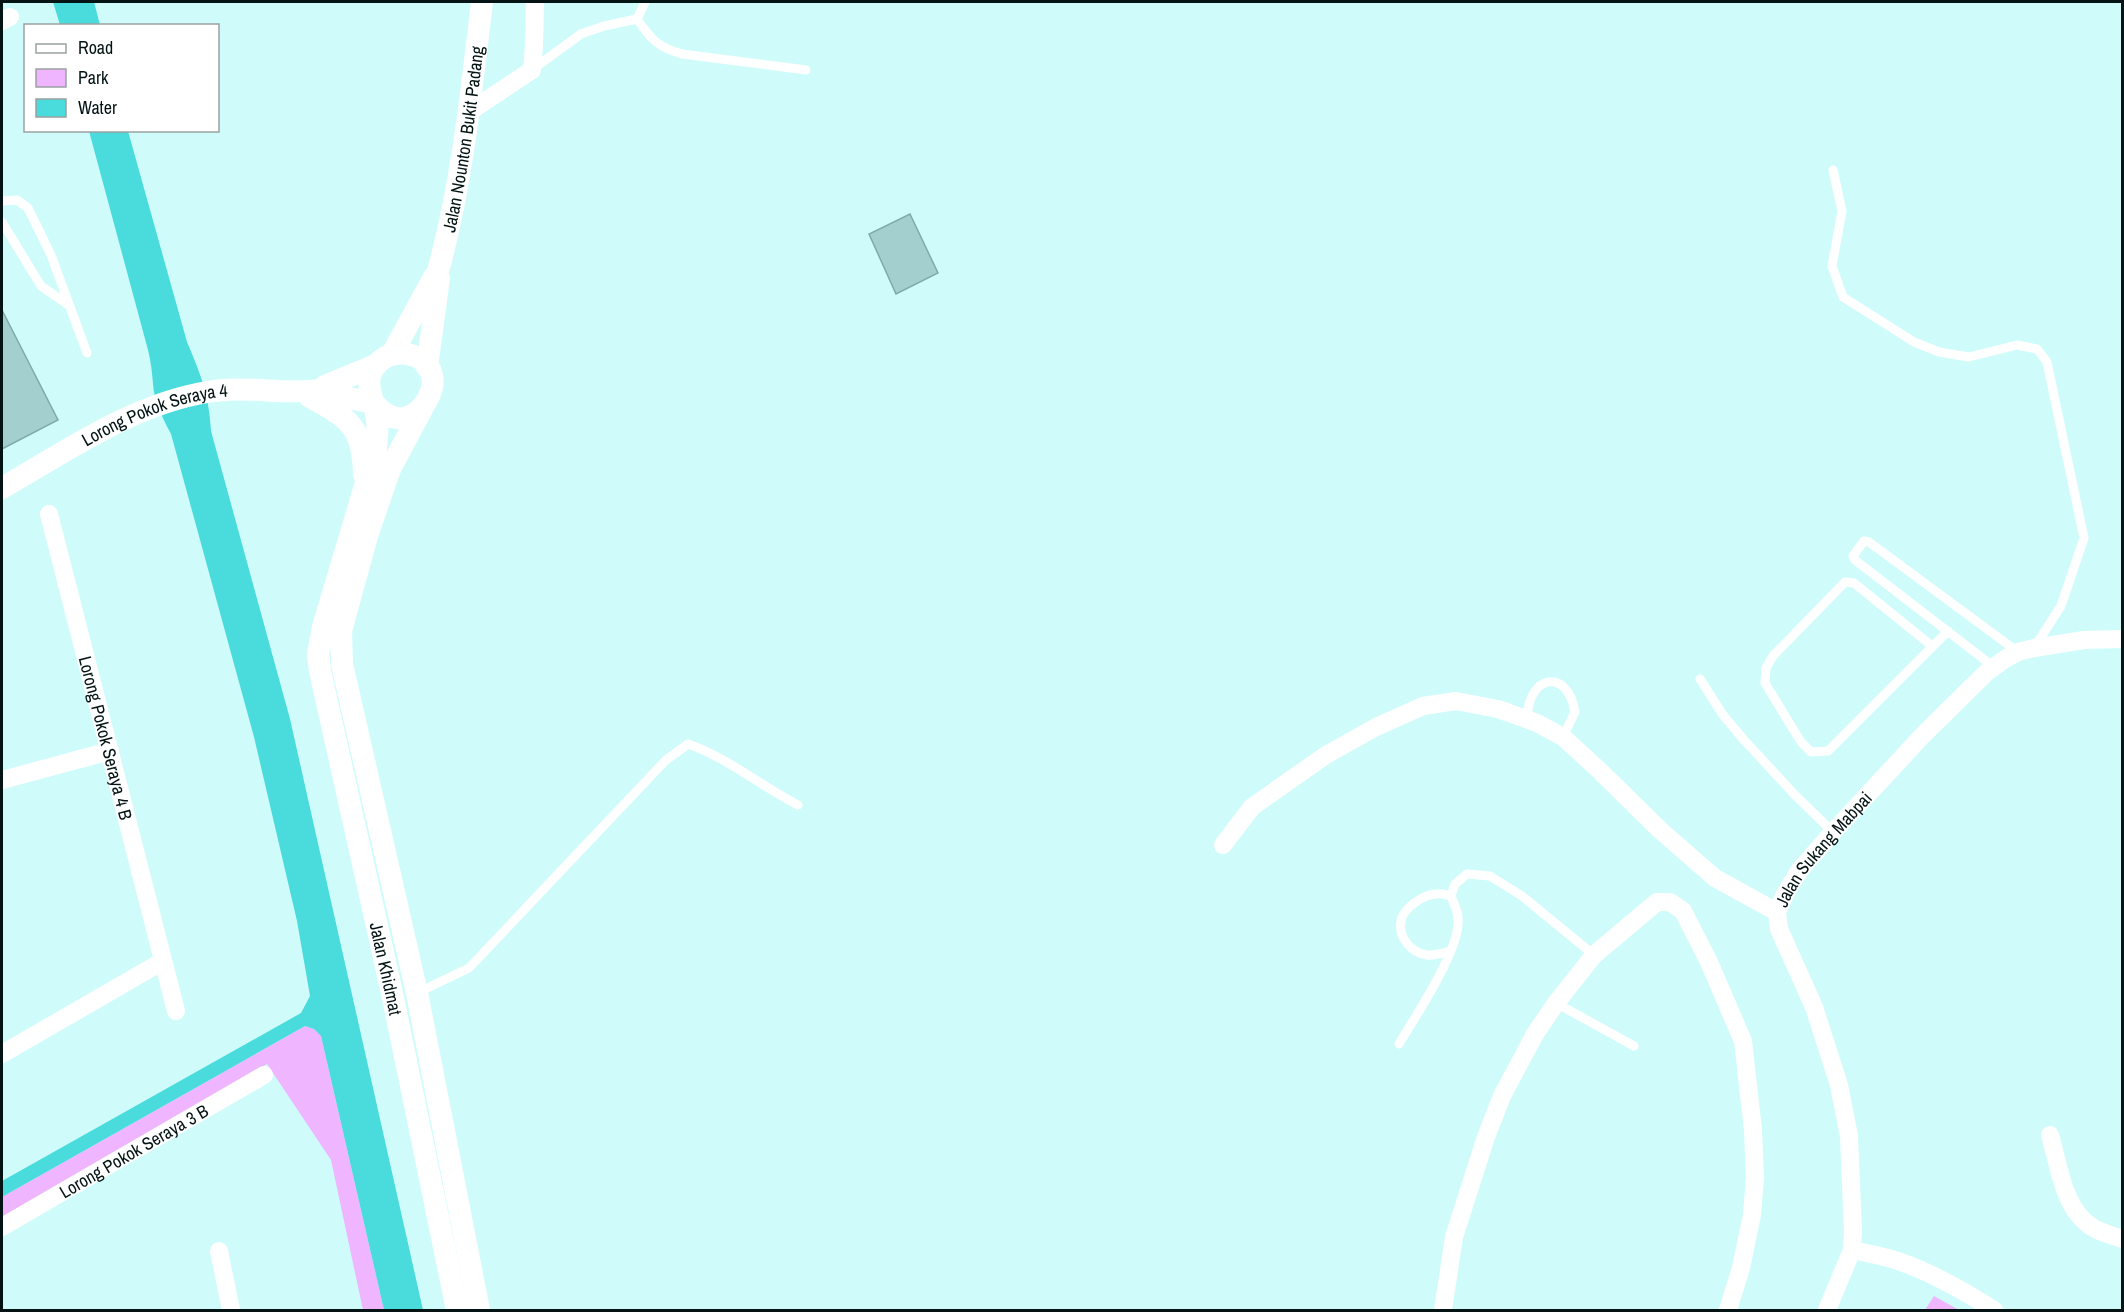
<svg xmlns="http://www.w3.org/2000/svg" width="2124" height="1312" font-family="'Archivo Narrow',sans-serif">
  <style>
    .green { fill: #efb5ff }
    .water { fill: #4adbdc }
    .building { fill: #a4cfcf; stroke: #80aaaa; stroke-width: 1.5 }
    .lines { fill: none; stroke-linecap: round; stroke-linejoin: round }
    .service { stroke: #fff; stroke-width: 9 }
    .minor { stroke: #fff; stroke-width: 18 }
    .tertiary { stroke: #fff; stroke-width: 22 }
    .labels { text-anchor: middle; dominant-baseline: central; stroke-width: 6; stroke-linejoin: round; paint-order: stroke }
    .street-label { font-size: 18px; fill: #041414; stroke: #fff }
  </style>
  <rect width="100%" height="100%" fill="#cffcfb"/>
  <path class="green" d="M 305,1026 L 314,1029 L 321,1036 L 384,1310 L 363,1310 L 331,1160 L 267,1064 L 2,1217 L 2,1197 Z
    M 1934,1296 L 1959,1310 L 1925,1310 Z"/>
  <path class="water" d="M 53,2 L 94,2 L 100,25 L 60,25 Z
    M 89,131 L 128,131 L 187,342 C 201,375 209,395 211,431 L 290,719 L 423,1310 L 384,1310 L 321,1036 L 314,1029 L 305,1026 L 2,1197 L 2,1181 L 301,1013 L 310,996 L 297,921 L 254,737 L 171,434 C 163,419 154,401 153,384 C 152,372 151,362 148,350 Z"/>
  <path class="building" d="M 910,214 L 938,273 L 896,294 L 869,234 Z
    M 2,310 L 58,420 L 2,449 Z"/>
  <g class="lines">
    <path class="service" d="M 637,19 L 645,2
      M 533,69 L 581,34 L 604,26 L 637,19 C 651,39 657,47 682,54 L 806,70
      M 1833,170 L 1842,211 L 1832,266 L 1843,297 L 1914,342 L 1939,352 L 1969,357 L 2017,345 L 2037,349 L 2047,362 L 2084,538 L 2061,606 L 2034,648
      M 2,201 L 17,200 L 28,208 L 51,255 L 87,353
      M 2,222 L 41,286 L 70,306
      M 1932,646 L 1854,583 L 1845,582 L 1773,656 L 1766,668 L 1765,683 L 1801,742 L 1811,752 L 1828,751 C 1868,711 1908,671 1948,631
      M 1994,667 L 1855,560 L 1853,556 L 1864,541 L 1869,542 L 2018,652
      M 1700,679 L 1723,715 L 1744,740 L 1794,794 L 1833,832
      M 1527,720 C 1528,673 1568,668 1575,712 L 1563,737
      M 1450,951 C 1443,953 1434,956 1427,955 C 1411,953 1398,937 1401,921 C 1403,908 1424,894 1437,894 C 1441,893 1446,895 1451,896
      M 417,993 L 469,968 L 666,760 L 688,744 C 728,758 761,786 798,805
      M 1556,1003 L 1634,1046
      M 1399,1044 C 1415,1017 1462,947 1458,918 C 1458,911 1453,902 1451,896 L 1455,884 L 1467,874 L 1490,876 L 1522,896 L 1594,955"/>
    <g class="minor">
      <path d="M 2,21 L 10,17"/>
      <path d="M 469,112 L 532,70 L 534,46 L 535,2"/>
      <path id="s1" d="M 49,514 L 176,1011"/>
      <path d="M 2,780 L 110,751"/>
      <path d="M 1223,845 L 1252,807 L 1326,755 L 1376,727 L 1423,706 L 1456,701 L 1498,709 L 1537,723 L 1563,737 L 1601,772 L 1660,830 L 1715,878 L 1777,912"/>
      <path d="M 2,1054 L 163,961"/>
      <path d="M 2050,1135 C 2059,1165 2063,1209 2092,1227 C 2100,1233 2113,1235 2122,1239"/>
      <path id="s2" d="M 2,1227 L 264,1075"/>
      <path d="M 1852,1250 C 1867,1253 1883,1256 1898,1261 C 1931,1272 1964,1291 1994,1310"/>
      <path d="M 219,1251 L 231,1310"/>
      <path d="M 1443,1310 L 1454,1237 L 1486,1137 L 1502,1096 L 1535,1034 L 1556,1003 L 1594,955 L 1657,902 L 1670,902 L 1683,911 L 1709,962 L 1743,1041 L 1753,1130 L 1755,1178 L 1752,1215 L 1741,1268 L 1728,1310"/>
      <path id="s3" d="M 1827,1310 L 1852,1250 L 1853,1231 L 1849,1136 L 1839,1085 L 1814,1007 L 1779,929 L 1777,912 L 1785,894 L 1799,871 L 1833,832 L 1923,735 L 1987,672 L 2005,659 L 2018,652 L 2034,648 L 2084,640 L 2122,639"/>
    </g>
    <g class="tertiary">
      <path d="M 392,354 L 434,277 L 436,276"/>
      <path id="s4" d="M 427,367 L 439,278 L 437,275 C 462,185 471,94 482,2"/>
      <path d="M 321,390 L 325,386 L 376,365"/>
      <path d="M 310,397 C 349,418 363,427 364,474"/>
      <path id="s5" d="M 374,403 C 413,453 464,364 407,354 C 396,352 385,355 377,364 C 360,382 376,401 377,421 C 378,430 377,440 376,449 L 323,627 L 318,654 L 320,671 L 392,993 L 457,1310"/>
      <path d="M 422,409 L 390,469 L 367,536 L 341,631 L 342,664 L 417,993 L 479,1310"/>
      <path id="s6" d="M 2,488 C 67,451 131,405 207,392 C 245,385 283,395 321,390 L 324,393 L 374,403"/>
    </g>
  </g>
  <g class="labels">
    <g class="street-label">
      <text stroke="none"><textPath href="#s4" startOffset="232">Jalan Nounton Bukit Padang</textPath></text>
      <text stroke="none"><textPath href="#s6" startOffset="171">Lorong Pokok Seraya 4</textPath></text>
      <text stroke="none"><textPath href="#s1" startOffset="231">Lorong Pokok Seraya 4 B</textPath></text>
      <text stroke="none"><textPath href="#s3" startOffset="494">Jalan Sukang Mabpai</textPath></text>
      <text stroke="none"><textPath href="#s5" startOffset="782">Jalan Khidmat</textPath></text>
      <text stroke="none"><textPath href="#s2" startOffset="152">Lorong Pokok Seraya 3 B</textPath></text>
    </g>
  </g>
  <rect width="2124" height="1312" fill="none" stroke="#041414" stroke-width="6"/>
  <rect x="24" y="24" width="195" height="108" fill="#ffffff" stroke="#9ba1a1" stroke-width="1.5"/>
  <rect x="36" y="44" width="30" height="9" fill="#ffffff" stroke="#9ba1a1" stroke-width="1.5"/>
  <text x="78" y="54" font-size="18" fill="#041414">Road</text>
  <rect x="36" y="69" width="30" height="18" fill="#efb5ff" stroke="#9ba1a1" stroke-width="1.5"/>
  <text x="78" y="84" font-size="18" fill="#041414">Park</text>
  <rect x="36" y="99" width="30" height="18" fill="#4adbdc" stroke="#9ba1a1" stroke-width="1.5"/>
  <text x="78" y="114" font-size="18" fill="#041414">Water</text>
</svg>
